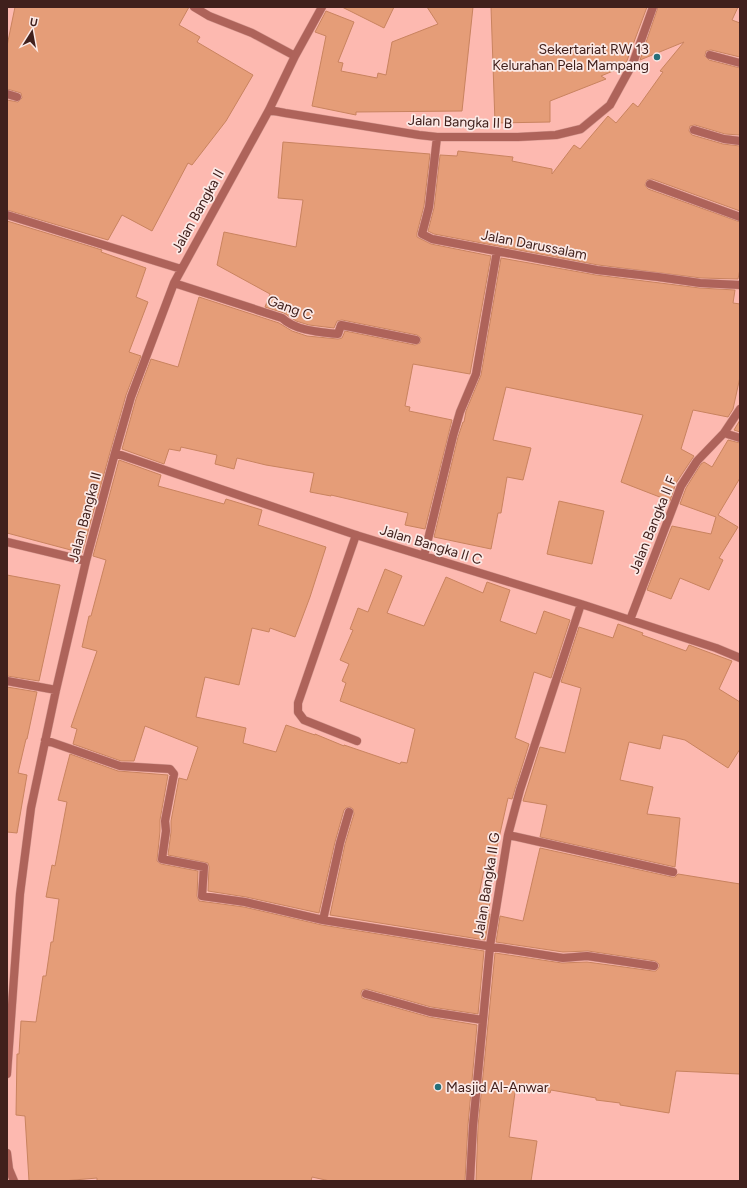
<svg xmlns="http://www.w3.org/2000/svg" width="747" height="1188" font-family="Figtree,sans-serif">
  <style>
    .building { fill: #e59d78; stroke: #c9835f }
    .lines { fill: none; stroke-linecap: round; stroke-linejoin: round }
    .service-casing { stroke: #d79a92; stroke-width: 9 }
    .minor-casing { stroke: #d79a92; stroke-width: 9 }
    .service { stroke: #ae635a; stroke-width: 8 }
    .minor { stroke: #ae635a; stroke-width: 8 }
    .poi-dot { fill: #266f79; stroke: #fbe9e6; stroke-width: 1.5 }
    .labels { text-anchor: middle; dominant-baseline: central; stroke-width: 3.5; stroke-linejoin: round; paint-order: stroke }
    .poi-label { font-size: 14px; fill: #40201c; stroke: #fbe9e6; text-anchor: end }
    .street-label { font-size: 14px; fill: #40201c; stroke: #fbe9e6 }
  </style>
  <rect width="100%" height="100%" fill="#fdb9b0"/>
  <path class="building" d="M 15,7 L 189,7 L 179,25 L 200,37 L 197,42 L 253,75 L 226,121 L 192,165 L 188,163 L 152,231 L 122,215 L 108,240 L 7,210 L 7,100 L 18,102 L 22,98 L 21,93 L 7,89 L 7,46 Z
    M 342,7 L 394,7 L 384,28 Z
    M 427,7 L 473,7 L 462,111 L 356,112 L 356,115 L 312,106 L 326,36 L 315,32 L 326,11 L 354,22 L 338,62 L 343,63 L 341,71 L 377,78 L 378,73 L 386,75 L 392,42 L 438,24 Z
    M 491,7 L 647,7 L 625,66 L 601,76 L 606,79 L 550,101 L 550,122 L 495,123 Z
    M 658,7 L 738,7 L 732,20 L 740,23 L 740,57 L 711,50 L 706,51 L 705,56 L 709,60 L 740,68 L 740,135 L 725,134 L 695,125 L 690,126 L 689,131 L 692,135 L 723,144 L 740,146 L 740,211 L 652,179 L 647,180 L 645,185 L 648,189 L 740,222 L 740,269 L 738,279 L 701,278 L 598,265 L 434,234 L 428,231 L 434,208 L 440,155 L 457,156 L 458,151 L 513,157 L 512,161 L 552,169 L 552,174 L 574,145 L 580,149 L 608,116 L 616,123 L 633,103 L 638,107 L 663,72 L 660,71 L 684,42 L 640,60 Z
    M 283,142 L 430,154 L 424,206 L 417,233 L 417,237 L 431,244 L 491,256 L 470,374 L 413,364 L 405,406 L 410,407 L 409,411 L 452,420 L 425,529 L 405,525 L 408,513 L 331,495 L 331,496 L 310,492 L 314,473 L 266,465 L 237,458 L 234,469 L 215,464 L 217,455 L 181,447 L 180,451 L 169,449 L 164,464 L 122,449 L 136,399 L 151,359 L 178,367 L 199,297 L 279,323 L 292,331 L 307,336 L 338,339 L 342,338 L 345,331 L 415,345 L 420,343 L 421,338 L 417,335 L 342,320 L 337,321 L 334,328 L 309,325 L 296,321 L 284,313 L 265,307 L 270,294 L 217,265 L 224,232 L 296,247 L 303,200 L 278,198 Z
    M 7,221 L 102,250 L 101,252 L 146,268 L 136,297 L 148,302 L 129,352 L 141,356 L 126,395 L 82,553 L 7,533 Z
    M 501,258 L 596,275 L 700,288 L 735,290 L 733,303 L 740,304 L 740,377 L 733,409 L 728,417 L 693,410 L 681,449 L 694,456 L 676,483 L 670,501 L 621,482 L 643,415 L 506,387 L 493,440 L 531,448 L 523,480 L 507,477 L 501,513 L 498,513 L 491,549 L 434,537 L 458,437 L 463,422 L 464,422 L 466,411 L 481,375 Z
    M 740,420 L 740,432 L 734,430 Z
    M 728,440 L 740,443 L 740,478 L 718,515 L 738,527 L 719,558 L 723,560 L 709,590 L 680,578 L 671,599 L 647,590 L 672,526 L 711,534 L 716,517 L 680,504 L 686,488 L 701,464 L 704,462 L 712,467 Z
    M 119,460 L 161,475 L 158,486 L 224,504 L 226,499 L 262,510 L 258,525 L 326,547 L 310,597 L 295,637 L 270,628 L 269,632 L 252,628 L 239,685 L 205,677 L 196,717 L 246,728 L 243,743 L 276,752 L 286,725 L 315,735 L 315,734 L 344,746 L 344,745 L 400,764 L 401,762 L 407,763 L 415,729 L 340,701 L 346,683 L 342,681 L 349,664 L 340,660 L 353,630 L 350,629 L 358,608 L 368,612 L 385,569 L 402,576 L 387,613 L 424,626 L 446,577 L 483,593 L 487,582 L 510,590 L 500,621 L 536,634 L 544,611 L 570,620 L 551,678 L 534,672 L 515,738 L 529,744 L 512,799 L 508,798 L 494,860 L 486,859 L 478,900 L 490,902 L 488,914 L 490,914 L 485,940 L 330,915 L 345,844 L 354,814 L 353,809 L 350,807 L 346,808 L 344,810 L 335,842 L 319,913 L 246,897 L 208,891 L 209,867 L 208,863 L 168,855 L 171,832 L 171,821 L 179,778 L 187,780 L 198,747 L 145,726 L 134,761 L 121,761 L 73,744 L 77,729 L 71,727 L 97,651 L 82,647 L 89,616 L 91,616 L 106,560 L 93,556 Z
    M 559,501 L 604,511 L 592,564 L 547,554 Z
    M 7,575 L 60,585 L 39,681 L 7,676 Z
    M 618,624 L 643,633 L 642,635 L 686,651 L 689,645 L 732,661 L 719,689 L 740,702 L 740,749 L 728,768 L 685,740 L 663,735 L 660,749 L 629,742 L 620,780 L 653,787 L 647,814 L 680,818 L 675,867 L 540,837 L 547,805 L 523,801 L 540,747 L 565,753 L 581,688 L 561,682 L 579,627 L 613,638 Z
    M 7,687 L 37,692 L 27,739 L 26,739 L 18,773 L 27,775 L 17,833 L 7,832 Z
    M 70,754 L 118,771 L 168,775 L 160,820 L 160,831 L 157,861 L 161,864 L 198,871 L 197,896 L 199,901 L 244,907 L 322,925 L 484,951 L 478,1014 L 431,1007 L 367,989 L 362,990 L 361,993 L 362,998 L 365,999 L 429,1017 L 477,1025 L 468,1125 L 465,1181 L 330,1181 L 312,1177 L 311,1181 L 97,1181 L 97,1178 L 63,1181 L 29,1181 L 25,1116 L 16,1115 L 17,1054 L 19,1054 L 21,1021 L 36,1022 L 43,976 L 46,976 L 51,942 L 53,942 L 59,899 L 46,897 L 52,865 L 55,866 L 67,802 L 58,800 Z
    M 540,848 L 672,877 L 675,877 L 678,874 L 740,884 L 740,1074 L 676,1071 L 669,1113 L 620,1105 L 620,1103 L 596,1100 L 596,1098 L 551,1090 L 550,1093 L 516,1085 L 509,1137 L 537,1141 L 531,1181 L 476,1181 L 478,1126 L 495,953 L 562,963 L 587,962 L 653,971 L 656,971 L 659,967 L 659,964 L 655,961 L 588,951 L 563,952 L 496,942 L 500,916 L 523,921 Z"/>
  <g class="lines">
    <g class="service-casing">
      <path id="service" d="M 356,535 L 298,703 L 298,712 L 304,720 L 357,741"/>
    </g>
    <g class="minor-casing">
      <path id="minor" d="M 194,7 L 209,16 L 252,33 L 295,56
        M 710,55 L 740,63
        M 7,94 L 17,97
        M 269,110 L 285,113 L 419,135 L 437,137 L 518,137 L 556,135 L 581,129 L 610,105 L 633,63 L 653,7
        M 694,130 L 724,139 L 740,141
        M 437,137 L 429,207 L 422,234 L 432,239 L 597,270 L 658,277 L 700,283 L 740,285
        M 650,184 L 740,217
        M 7,215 L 181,269
        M 174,283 L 282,318 C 296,331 319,332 338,334 L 341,325 L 416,340
        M 724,433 L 740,438
        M 115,453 L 356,535 L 581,604 L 716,648 L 740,658
        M 7,542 L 86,561
        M 424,556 L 453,436 L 460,412 L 476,374 L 497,251
        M 630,620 L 681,486 L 697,461 L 724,433 L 740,409
        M 7,681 L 56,690
        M 45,740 L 120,766 L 170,769 L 174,774 L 165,821 L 166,831 L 162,859 L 204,867 L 202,896 L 245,902 L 323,920 L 563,958 L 587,956 L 654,966
        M 508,835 L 673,872
        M 323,920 L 340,843 L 349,812
        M 366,994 L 430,1012 L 483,1020
        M 7,1074 L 20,894 L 31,808 L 56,690 L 86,561 L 115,453 L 131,397 L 174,283 L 269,110 L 295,56 L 322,7
        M 7,1153 L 9,1169 L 14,1181
        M 470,1181 L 473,1126 L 490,946 L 508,835 L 520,790 L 581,604"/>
    </g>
    <use href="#service" class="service"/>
    <use href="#minor" class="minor"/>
  </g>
  <g class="poi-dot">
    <circle cx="657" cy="57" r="4"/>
    <circle cx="438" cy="1087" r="4"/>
  </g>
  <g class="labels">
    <g class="poi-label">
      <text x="649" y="49">Sekertariat RW 13<tspan x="649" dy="16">Kelurahan Pela Mampang</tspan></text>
      <text x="446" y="1087" text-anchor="start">Masjid Al-Anwar</text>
    </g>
    <g class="street-label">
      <text transform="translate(460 122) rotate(2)">Jalan Bangka II B</text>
      <text transform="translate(198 211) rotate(-61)">Jalan Bangka II</text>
      <text transform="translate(534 245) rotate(11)">Jalan Darussalam</text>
      <text transform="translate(290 308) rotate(20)">Gang C</text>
      <text transform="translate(85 517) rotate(-75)">Jalan Bangka II</text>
      <text transform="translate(653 525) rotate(-68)">Jalan Bangka II F</text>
      <text transform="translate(431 545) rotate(17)">Jalan Bangka II C</text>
      <text transform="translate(487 885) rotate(-81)">Jalan Bangka II G</text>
    </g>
  </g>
  <rect width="747" height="1188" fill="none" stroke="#40201c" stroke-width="16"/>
  <g transform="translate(32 32) rotate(11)" stroke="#fbe9e6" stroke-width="3" paint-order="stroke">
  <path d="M0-3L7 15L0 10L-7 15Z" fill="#40201c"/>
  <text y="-6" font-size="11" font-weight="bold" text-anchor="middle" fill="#40201c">U</text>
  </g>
</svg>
